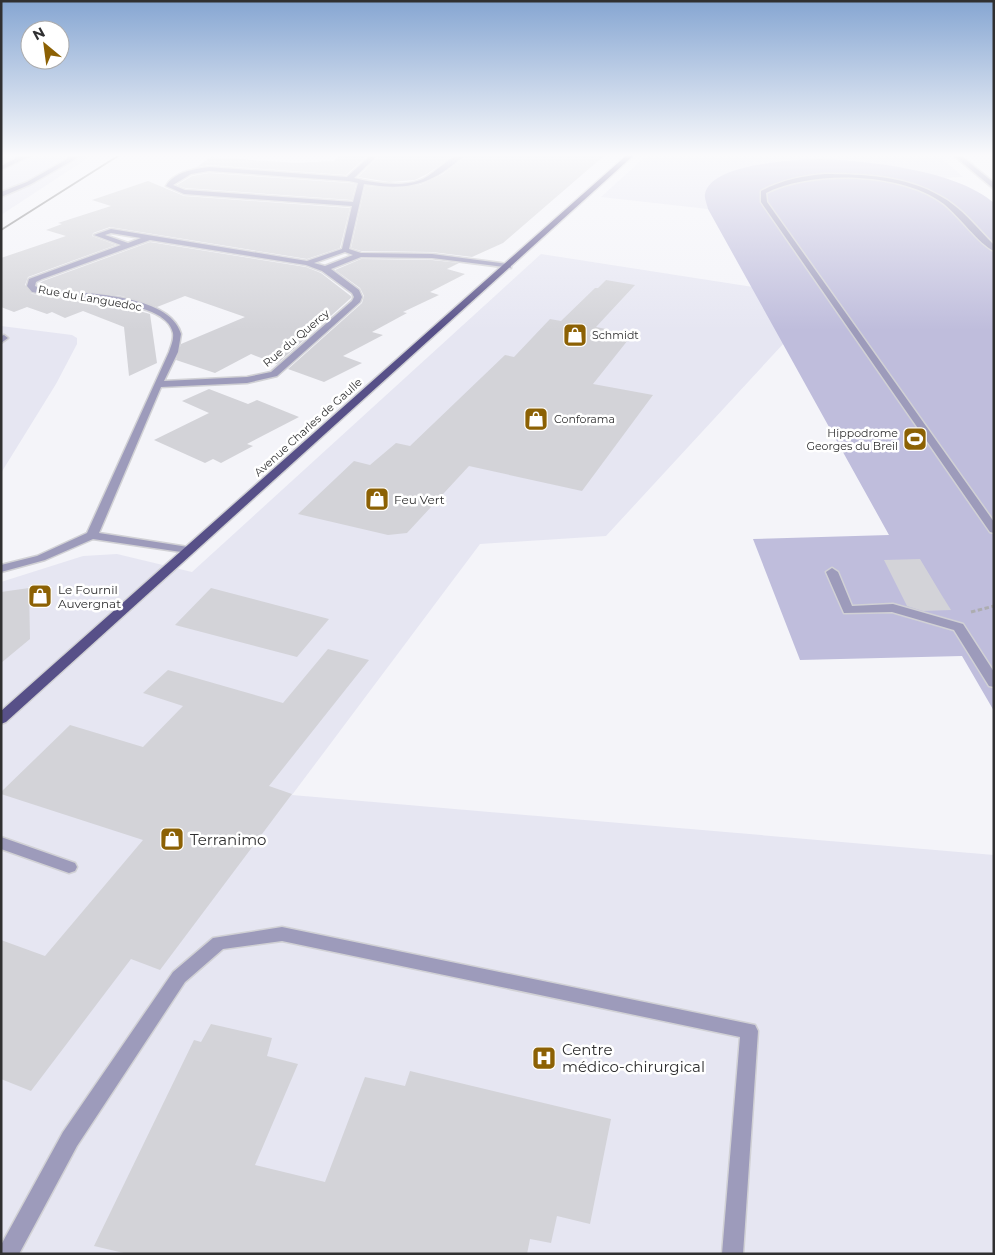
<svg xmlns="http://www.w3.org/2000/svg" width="995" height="1255" font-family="Montserrat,sans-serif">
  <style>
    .built { fill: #e6e6f2 }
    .green { fill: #bfbddc }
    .building { fill: #d3d3d8 }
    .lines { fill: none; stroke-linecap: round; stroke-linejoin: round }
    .minor-casing { stroke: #d1d1d5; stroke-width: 3 }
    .major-casing { stroke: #d1d1d5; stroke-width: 3 }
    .path { stroke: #adadb0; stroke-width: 3; stroke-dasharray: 4.5 2.5; stroke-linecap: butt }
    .minor { fill: #9d9bbb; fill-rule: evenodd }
    .major { fill: #575088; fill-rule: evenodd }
    .rail { stroke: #7a7a7c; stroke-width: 2 }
    .labels { text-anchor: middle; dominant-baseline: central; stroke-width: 5; stroke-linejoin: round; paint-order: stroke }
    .far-street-label { font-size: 11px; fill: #303031; stroke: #fff }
    .far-poi-label { font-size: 11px; fill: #303031; stroke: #fff; text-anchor: start }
    .poi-label { font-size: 12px; fill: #303031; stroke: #fff; text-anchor: start }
    .near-poi-label { font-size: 15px; fill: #303031; stroke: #fff; text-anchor: start }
  </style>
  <rect width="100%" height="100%" fill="#f4f4f9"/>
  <path class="built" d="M 1,154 L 94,154 L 1,215 Z
    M 648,154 L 937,154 L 963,177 L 938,178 L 909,170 L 705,195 L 708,209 L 601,197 Z
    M 541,254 L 753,287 L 784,343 L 606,536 L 480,544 L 292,795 L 994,855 L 994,1254 L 1,1254 L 1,582 L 83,556 L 117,554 L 192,572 Z
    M 1,326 L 72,335 L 77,338 L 77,344 L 56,384 L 1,473 Z"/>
  <path class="green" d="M 820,159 C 869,161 956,170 994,203 L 994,711 L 962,656 L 800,660 L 753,539 L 889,535 L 708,209 C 707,204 704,198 705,194 C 711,163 796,160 820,159 Z"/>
  <path class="building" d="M 341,154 L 369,154 L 346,175 L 209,165 L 197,167 L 211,157 L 296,163 L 334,161 Z
    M 381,154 L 456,154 L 427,174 L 415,180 L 389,182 L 358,177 Z
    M 468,154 L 606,154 L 503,243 L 472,257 L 432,252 L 361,251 L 351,248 L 365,186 L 395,188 L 420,185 L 443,174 Z
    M 209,173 L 349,183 L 356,184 L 352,200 L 185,188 L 177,185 L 192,176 Z
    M 148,181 L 184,196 L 350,208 L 340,248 L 307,259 L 110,227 L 93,233 L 92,236 L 116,245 L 28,277 L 25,285 L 32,294 L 111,303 L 150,314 L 157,363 L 129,376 L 124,327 L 83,311 L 65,318 L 52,312 L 47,314 L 27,307 L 14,312 L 1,307 L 1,258 L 66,236 L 46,230 L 62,224 L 58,223 L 111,206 L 92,200 Z
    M 150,242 L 306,267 L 321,273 L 352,297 L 277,364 L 251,354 L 215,373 L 176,360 L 181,344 L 245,317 L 185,296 L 157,307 L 122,296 L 45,288 L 37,285 L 43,281 Z
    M 361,259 L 432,260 L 459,263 L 447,269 L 465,274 L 430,292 L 439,295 L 403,312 L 407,313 L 372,332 L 383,335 L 343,356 L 362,363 L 324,382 L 288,369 L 362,303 L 364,296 L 360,288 L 335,270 Z
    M 606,280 L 635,285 L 596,327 L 606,329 L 600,335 L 628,340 L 593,384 L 653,395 L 582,491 L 469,466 L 407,533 L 388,535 L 298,514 L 354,461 L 370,465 L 396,443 L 410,446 L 505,355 L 514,357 L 550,319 L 561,321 L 595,288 L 598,288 Z
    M 209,389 L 248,404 L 257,400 L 299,417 L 247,444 L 253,446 L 221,463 L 213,459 L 205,463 L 154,440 L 209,413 L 182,401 Z
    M 920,559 L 941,594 L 951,610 L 923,611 L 907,606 L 884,560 Z
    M 29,588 L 30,639 L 1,663 L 1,592 Z
    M 211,588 L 329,619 L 297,657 L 175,625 Z
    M 328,649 L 369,660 L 269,786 L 292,794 L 160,970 L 131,959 L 31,1091 L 1,1079 L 1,940 L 45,956 L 143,840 L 1,794 L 1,792 L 70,725 L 143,747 L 183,706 L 143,693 L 168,670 L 283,703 Z
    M 211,1024 L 272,1038 L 267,1056 L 298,1064 L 255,1165 L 325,1182 L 365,1077 L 405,1086 L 410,1071 L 611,1119 L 590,1224 L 557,1216 L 551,1243 L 530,1239 L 527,1254 L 128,1254 L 94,1246 L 194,1040 L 201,1042 Z"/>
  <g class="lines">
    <g class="minor-casing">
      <path id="minor" d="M 25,154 L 34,154 L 1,170 L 1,166 Z
        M 76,154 L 84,154 L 31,184 L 1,197 L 1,192 L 27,182 Z
        M 372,154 L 379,154 L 354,178 C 374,183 403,188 423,179 C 437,172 450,154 466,154 C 431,185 410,191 364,184 L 349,249 L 361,253 L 432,254 L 508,264 L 511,264 L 511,268 L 432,258 L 361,257 L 331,269 L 359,290 L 362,297 L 360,302 L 277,376 L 247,383 L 161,387 L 99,533 L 188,547 L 194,550 L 192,552 L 188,553 L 93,539 L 45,560 L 1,572 L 1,565 L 37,556 L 87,533 L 169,352 C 171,346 174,340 173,333 C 167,297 61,298 32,292 L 27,286 L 29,279 L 121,245 L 94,235 L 111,229 L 307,261 L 342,249 L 352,206 L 184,194 L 166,186 C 174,172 194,169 209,167 L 347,177 ZM 209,171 L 349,181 L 358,183 L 353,202 L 185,190 L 173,185 L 191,174 ZM 111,233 L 141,238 L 128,243 L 105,235 ZM 150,240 L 306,265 L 322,271 L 352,293 L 354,297 L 352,301 L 271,372 L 247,377 L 164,381 L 178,352 L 181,334 C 170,293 80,293 45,290 L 35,286 L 36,282 L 42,279 ZM 345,252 L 353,255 L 325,266 L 314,263 Z
        M 952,154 L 959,154 L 994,183 L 994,189 Z
        M 825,174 C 863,174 906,176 940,196 C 961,207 977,228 994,245 L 994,251 C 979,244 959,216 944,204 C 902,172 812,170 766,193 L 767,202 L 994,522 L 994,533 L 990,532 L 761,202 L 761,191 C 782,180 802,176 825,174 Z
        M 4,335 L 8,338 L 1,343 L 1,336 Z
        M 832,568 L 838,572 L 852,606 L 893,604 L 963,624 L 994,672 L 994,687 L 989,686 L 954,630 L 892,612 L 844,613 L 826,572 Z
        M 1,837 L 75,863 L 77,867 L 75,871 L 69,873 L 1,849 Z
        M 282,927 L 755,1025 L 758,1031 L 743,1254 L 722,1254 L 740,1037 L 282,941 L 223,949 L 185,982 L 77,1146 L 19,1254 L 1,1254 L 1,1245 L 63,1132 L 173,972 L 213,938 Z"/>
    </g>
    <g class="major-casing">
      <path id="major" d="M 628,154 L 635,154 L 6,722 L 1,724 L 1,711 Z"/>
    </g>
    <path class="path" d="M 971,612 L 994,606"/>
    <use href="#minor" class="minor"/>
    <use href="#major" class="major"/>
    <path class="rail" d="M 1,230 L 121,154"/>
  </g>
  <linearGradient id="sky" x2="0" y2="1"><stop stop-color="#86a6d2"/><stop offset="0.47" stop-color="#fafafc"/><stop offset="1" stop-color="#fafafc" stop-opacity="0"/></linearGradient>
  <rect width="995" height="330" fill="url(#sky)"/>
  <defs>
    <g id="shop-square" transform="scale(1.25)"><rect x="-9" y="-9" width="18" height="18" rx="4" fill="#8c6104" stroke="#fff"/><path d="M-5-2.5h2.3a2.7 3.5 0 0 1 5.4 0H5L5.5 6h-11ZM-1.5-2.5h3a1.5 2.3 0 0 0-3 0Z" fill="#fff"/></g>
    <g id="stadium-square" transform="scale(1.25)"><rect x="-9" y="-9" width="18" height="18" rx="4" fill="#8c6104" stroke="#fff"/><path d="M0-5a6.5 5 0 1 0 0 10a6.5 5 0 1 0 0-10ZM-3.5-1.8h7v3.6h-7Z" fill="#fff"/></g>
    <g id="hospital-square" transform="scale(1.25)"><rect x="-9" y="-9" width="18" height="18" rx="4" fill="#8c6104" stroke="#fff"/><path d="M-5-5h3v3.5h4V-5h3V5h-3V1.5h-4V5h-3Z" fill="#fff"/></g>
  </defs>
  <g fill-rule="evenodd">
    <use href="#shop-square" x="575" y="335"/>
    <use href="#shop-square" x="536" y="419"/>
    <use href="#stadium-square" x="915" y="439"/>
    <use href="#shop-square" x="377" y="499"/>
    <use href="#shop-square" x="40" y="596"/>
    <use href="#shop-square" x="172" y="839"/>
    <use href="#hospital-square" x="544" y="1058"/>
  </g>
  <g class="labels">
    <g class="far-street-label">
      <text transform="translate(90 298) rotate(10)">Rue du Languedoc</text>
      <text transform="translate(296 338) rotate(-40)">Rue du Quercy</text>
      <text transform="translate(308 427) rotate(-42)">Avenue Charles de Gaulle</text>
    </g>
    <g class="far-poi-label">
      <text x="592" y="335">Schmidt</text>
      <text x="554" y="419">Conforama</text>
      <text x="898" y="433" text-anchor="end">Hippodrome<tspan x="898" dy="13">Georges du Breil</tspan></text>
    </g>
    <g class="poi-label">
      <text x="394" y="499">Feu Vert</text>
      <text x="58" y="589">Le Fournil<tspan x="58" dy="14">Auvergnat</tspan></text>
    </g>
    <g class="near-poi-label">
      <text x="190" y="839">Terranimo</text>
      <text x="562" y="1049">Centre<tspan x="562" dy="17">médico-chirurgical</tspan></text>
    </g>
  </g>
  <rect width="995" height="1255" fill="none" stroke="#303031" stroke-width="5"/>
  <g transform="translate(45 45) rotate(331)"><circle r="24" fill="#ffffff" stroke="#acacad"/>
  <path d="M0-4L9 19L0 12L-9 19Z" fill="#8c6104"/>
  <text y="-8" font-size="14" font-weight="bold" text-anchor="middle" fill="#303031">N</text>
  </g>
</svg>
